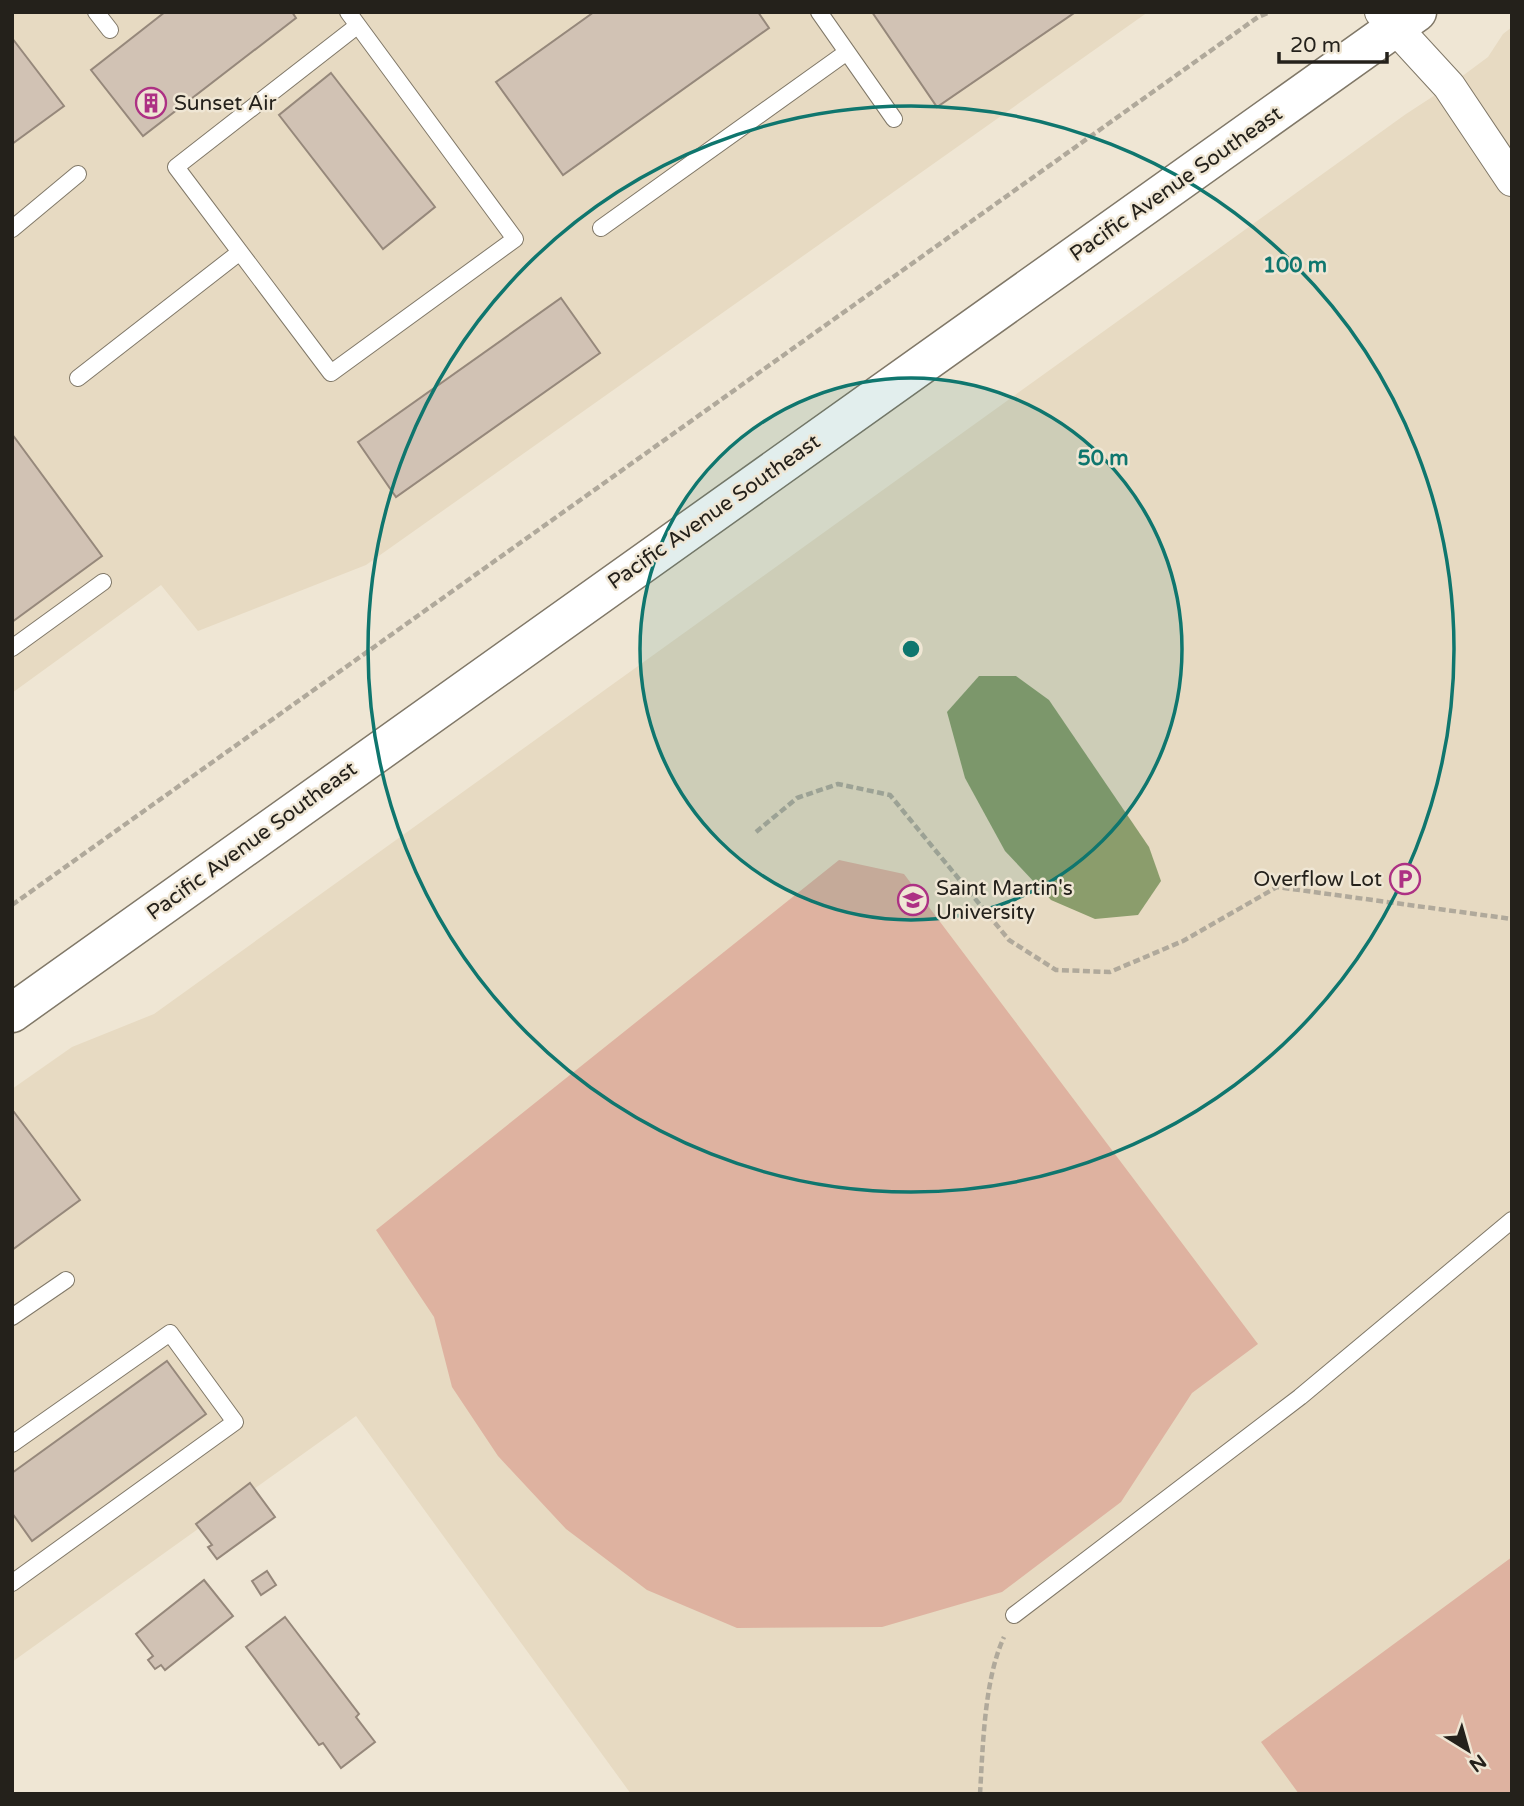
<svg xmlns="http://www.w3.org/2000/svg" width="1524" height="1806" font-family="'Varela Round',sans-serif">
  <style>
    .built { fill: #e7dac2 }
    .green { fill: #deb2a0 }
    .water { fill: #8b9d6c }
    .building { fill: #d1c2b4; stroke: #96887b; stroke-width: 2 }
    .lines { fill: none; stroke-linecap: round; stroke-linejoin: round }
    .lane-casing { stroke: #807868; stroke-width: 18 }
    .street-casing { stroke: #807868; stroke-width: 34 }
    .secondary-casing { stroke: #807868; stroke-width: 41 }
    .path { stroke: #b0a99b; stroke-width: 4.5; stroke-dasharray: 7 3.5; stroke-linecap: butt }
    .lane { stroke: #fff; stroke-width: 16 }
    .street { stroke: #fff; stroke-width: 32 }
    .secondary { stroke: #fff; stroke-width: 38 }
    .ring { fill: none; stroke: #0f766e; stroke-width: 3.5 }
    .labels { text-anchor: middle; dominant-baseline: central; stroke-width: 5; stroke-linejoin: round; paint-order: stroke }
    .poi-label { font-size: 21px; fill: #24211b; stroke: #efe6d4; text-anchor: start }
    .street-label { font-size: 21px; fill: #24211b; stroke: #efe6d4 }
    .centre { fill: #0f766e; stroke: #efe6d4; stroke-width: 3.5 }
    .ring-label { font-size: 21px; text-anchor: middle; font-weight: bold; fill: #0f766e; stroke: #efe6d4; stroke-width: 5; stroke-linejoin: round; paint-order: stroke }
  </style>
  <rect width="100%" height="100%" fill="#efe6d4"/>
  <path class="built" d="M 12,12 L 1148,12 L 366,565 L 198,631 L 161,585 L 12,693 Z
    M 1512,27 L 1512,1794 L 631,1794 L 356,1416 L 12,1662 L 12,1089 L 72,1047 L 154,1014 L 1406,114 L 1449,86 L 1488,57 L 1503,34 Z"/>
  <path class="green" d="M 839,860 L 904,874 L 1258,1344 L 1192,1393 L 1121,1502 L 1002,1592 L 882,1627 L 737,1628 L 647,1590 L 566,1529 L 498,1456 L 452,1387 L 434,1317 L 376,1230 Z
    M 1512,1557 L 1512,1794 L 1299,1794 L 1261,1742 Z"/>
  <path class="water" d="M 979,676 L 1016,676 L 1049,700 L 1149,847 L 1161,881 L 1138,915 L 1095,919 L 1051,900 L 1005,851 L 965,778 L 947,712 Z"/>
  <path class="building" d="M 165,12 L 292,12 L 296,18 L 143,136 L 91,70 Z
    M 594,12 L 758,12 L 769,28 L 563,175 L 496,82 Z
    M 872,12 L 1073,12 L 1074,13 L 937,107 Z
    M 12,38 L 64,106 L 12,144 Z
    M 331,73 L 435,207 L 383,249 L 279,115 Z
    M 561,298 L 600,353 L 396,497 L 358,442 Z
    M 12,434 L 102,556 L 12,622 Z
    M 14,1112 L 80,1200 L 12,1250 L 12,1113 Z
    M 167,1361 L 206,1414 L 32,1541 L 12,1513 L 12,1473 Z
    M 250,1483 L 275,1517 L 217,1559 L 208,1547 L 212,1545 L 196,1524 Z
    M 267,1571 L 276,1585 L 261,1595 L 252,1581 Z
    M 204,1580 L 233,1616 L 165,1670 L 161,1665 L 155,1669 L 148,1660 L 153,1656 L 136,1634 Z
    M 285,1617 L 359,1714 L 356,1717 L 375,1742 L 341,1768 L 323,1743 L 319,1745 L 246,1647 Z"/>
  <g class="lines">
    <g class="lane-casing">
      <path id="lane" d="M 96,12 L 110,30
        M 348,12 L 515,239 L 331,373 L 176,167 L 357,26
        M 819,12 L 894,119
        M 601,228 L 847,52
        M 12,229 L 78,174
        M 78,378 L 240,252
        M 12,648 L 103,582
        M 12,1317 L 66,1280
        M 12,1444 L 170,1333 L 235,1422 L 12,1583
        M 1014,1615 L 1300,1397 L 1512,1220"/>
    </g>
    <g class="street-casing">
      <path id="street" d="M 1381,12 L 1449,86 L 1512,180"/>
    </g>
    <g class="secondary-casing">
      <path id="secondary" d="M 12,1013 L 1417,12"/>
    </g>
    <path class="path" d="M 756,832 L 797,798 L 838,784 L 890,795 L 1009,940 L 1056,970 L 1110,972 L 1183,941 L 1277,887 L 1512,919
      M 12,905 L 1258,17 L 1270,12
      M 980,1794 C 983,1746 984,1680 1004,1637"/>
    <use href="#lane" class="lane"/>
    <use href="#street" class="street"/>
    <use href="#secondary" class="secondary"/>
  </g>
  <circle cx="911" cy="649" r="271" fill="#0f766e" fill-opacity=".12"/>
  <g class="ring">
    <circle cx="911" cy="649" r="271"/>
    <circle cx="911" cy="649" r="543"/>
  </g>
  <defs>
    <g id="building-ring" transform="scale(1.575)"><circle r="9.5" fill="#efe6d4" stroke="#ad3184" stroke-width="1.5"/><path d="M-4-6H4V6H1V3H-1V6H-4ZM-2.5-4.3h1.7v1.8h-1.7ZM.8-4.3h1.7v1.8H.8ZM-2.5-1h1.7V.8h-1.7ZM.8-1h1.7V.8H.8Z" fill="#ad3184"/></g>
    <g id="parking-ring" transform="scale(1.575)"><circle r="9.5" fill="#efe6d4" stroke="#ad3184" stroke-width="1.5"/><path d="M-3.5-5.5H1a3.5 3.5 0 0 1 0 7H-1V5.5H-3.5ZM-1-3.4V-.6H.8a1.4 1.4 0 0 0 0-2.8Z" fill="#ad3184"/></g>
    <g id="university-ring" transform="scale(1.575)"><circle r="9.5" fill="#efe6d4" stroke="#ad3184" stroke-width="1.5"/><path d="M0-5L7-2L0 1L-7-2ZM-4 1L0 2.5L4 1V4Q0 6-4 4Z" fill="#ad3184"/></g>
  </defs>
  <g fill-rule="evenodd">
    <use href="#building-ring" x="151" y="103"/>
    <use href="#parking-ring" x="1405" y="879"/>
    <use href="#university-ring" x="913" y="900"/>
  </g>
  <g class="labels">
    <g class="poi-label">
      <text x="174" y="103">Sunset Air</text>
      <text x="1382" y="879" text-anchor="end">Overflow Lot</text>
      <text x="936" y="888">Saint Martin's<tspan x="936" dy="24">University</tspan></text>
    </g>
    <g class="street-label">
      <text transform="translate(1176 184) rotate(-35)">Pacific Avenue Southeast</text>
      <text transform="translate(714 512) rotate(-35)">Pacific Avenue Southeast</text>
      <text transform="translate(252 841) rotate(-36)">Pacific Avenue Southeast</text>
    </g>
  </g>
  <circle cx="911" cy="649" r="10" class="centre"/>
  <g class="ring-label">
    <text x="1295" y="272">100 m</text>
    <text x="1103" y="465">50 m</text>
  </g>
  <rect width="1524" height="1806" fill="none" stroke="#24211b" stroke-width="28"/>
  <g transform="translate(1468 1750) rotate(143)" stroke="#efe6d4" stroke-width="5" paint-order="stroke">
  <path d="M0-5L12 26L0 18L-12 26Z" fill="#24211b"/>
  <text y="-10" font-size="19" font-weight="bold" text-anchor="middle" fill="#24211b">N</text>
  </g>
  <path d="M1279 52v10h108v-10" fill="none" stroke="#24211b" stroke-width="3.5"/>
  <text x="1290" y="52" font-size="21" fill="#24211b" stroke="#efe6d4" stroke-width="5" paint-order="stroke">20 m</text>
</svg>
